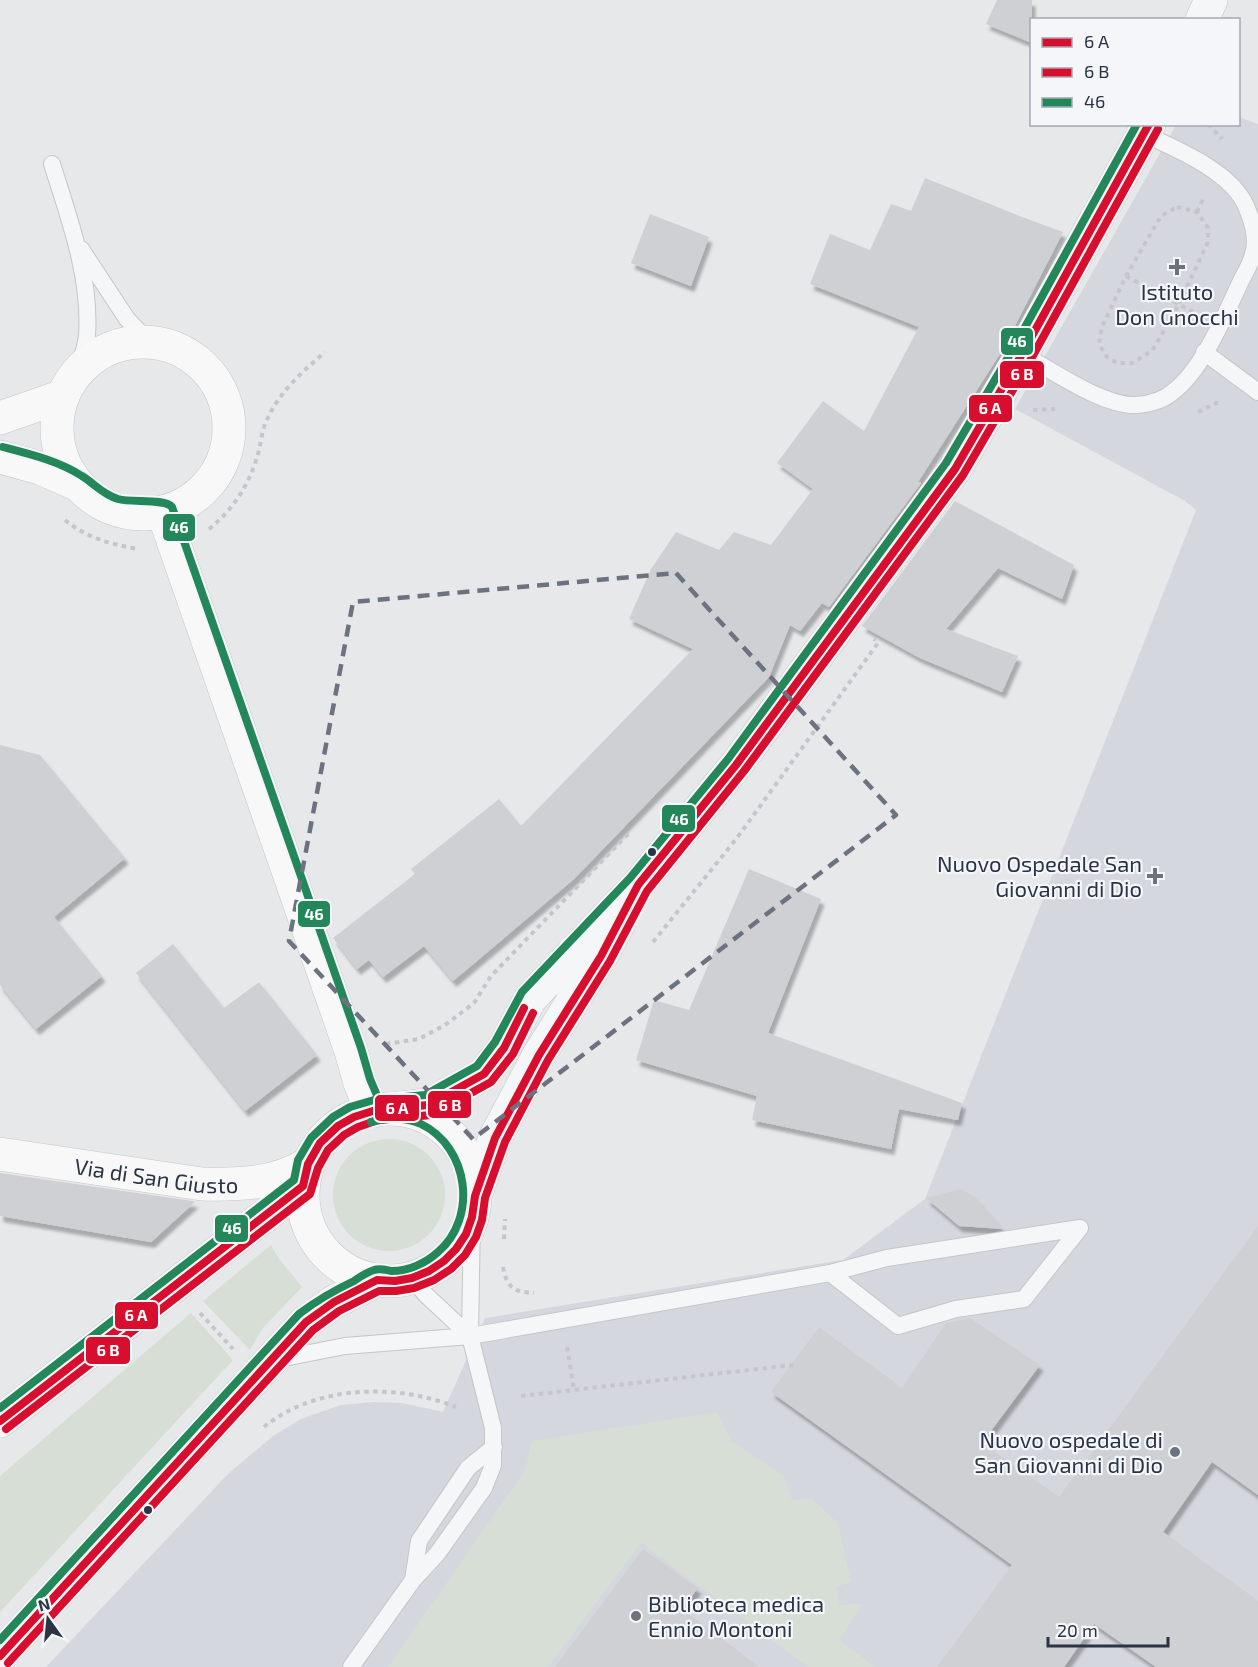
<svg xmlns="http://www.w3.org/2000/svg" width="1258" height="1667" font-family="'Exo 2',sans-serif">
  <style>
    .built { fill: #d4d7dd }
    .green { fill: #d6ded6 }
    .building { fill: #ced0d3; filter: url(#shadow) }
    .lines { fill: none; stroke-linecap: round; stroke-linejoin: round }
    .service-casing { stroke: #c4c6c8; stroke-width: 18 }
    .tertiary-casing { stroke: #c4c6c8; stroke-width: 34 }
    .secondary-casing { stroke: #c4c6c8; stroke-width: 34 }
    .path { stroke: #c5c6ca; stroke-width: 4; stroke-dasharray: 4.5 4.5; stroke-linecap: butt }
    .service { stroke: #f5f6f7; stroke-width: 16 }
    .tertiary { stroke: #f5f6f7; stroke-width: 33 }
    .secondary { stroke: #f8f8f8; stroke-width: 33 }
    .bus-1-casing { stroke: #f4f6f9; stroke-width: 12 }
    .bus-2-casing { stroke: #f4f6f9; stroke-width: 12 }
    .bus-3-casing { stroke: #f4f6f9; stroke-width: 12 }
    .bus-1 { stroke: #d70e2d; stroke-width: 8 }
    .bus-2 { stroke: #d70e2d; stroke-width: 8 }
    .bus-3 { stroke: #238759; stroke-width: 8 }
    .marked { fill: none; stroke: #6c737f; stroke-width: 4.5; stroke-dasharray: 12 8; stroke-linejoin: round }
    .poi-dot { fill: #6c737f; stroke: #f4f6f9; stroke-width: 2 }
    .bus-dot { fill: #2b3445; stroke: #f4f6f9; stroke-width: 2 }
    .labels { text-anchor: middle; dominant-baseline: central; stroke-width: 4.5; stroke-linejoin: round; paint-order: stroke }
    .poi-label { font-size: 22px; fill: #2b3445; stroke: #f4f6f9; text-anchor: end }
    .street-label { font-size: 22px; fill: #2b3445; stroke: #f4f6f9 }
    .line-badge { stroke: #f4f6f9; stroke-width: 2 }
    .badge-label { font-size: 16px; text-anchor: middle; font-weight: bold; fill: #fff }
  </style>
  <defs>
    <filter id="shadow"><feDropShadow dx="3.5" dy="6" stdDeviation="1.5" flood-color="#0004"/></filter>
  </defs>
  <rect width="100%" height="100%" fill="#e6e8ea"/>
  <path class="built" d="M 1239,117 L 1258,124 L 1258,1667 L 46,1667 L 228,1474 L 273,1436 L 301,1419 L 341,1405 L 373,1402 L 402,1403 L 443,1412 L 485,1318 L 843,1260 L 925,1199 L 1196,510 L 1185,501 L 1015,409 L 1176,125 L 1238,124 Z"/>
  <path class="green" d="M333 1195a56 56 0 1 1 112 0a56 56 0 1 1-112 0Z
    M 271,1245 L 279,1259 L 302,1287 L 262,1329 L 250,1350 L 203,1301 Z
    M 191,1313 L 233,1360 L 0,1612 L 0,1476 Z
    M 717,1412 L 731,1441 L 784,1476 L 792,1500 L 811,1498 L 838,1523 L 851,1582 L 836,1587 L 840,1605 L 862,1604 L 840,1640 L 875,1667 L 808,1667 L 641,1543 L 548,1667 L 388,1667 L 525,1470 L 532,1441 Z"/>
  <path class="building" d="M 997,0 L 1032,0 L 1032,43 L 986,24 Z
    M 925,178 L 1022,217 L 1063,232 L 1003,349 L 918,482 L 921,483 L 829,607 L 822,603 L 800,631 L 790,625 L 769,677 L 574,879 L 453,981 L 424,946 L 383,977 L 369,960 L 357,969 L 333,938 L 415,874 L 411,869 L 499,799 L 521,826 L 693,649 L 629,619 L 651,569 L 676,532 L 719,550 L 734,532 L 771,545 L 813,489 L 777,463 L 823,401 L 864,431 L 919,327 L 810,284 L 830,234 L 870,250 L 891,204 L 911,211 Z
    M 650,214 L 709,237 L 691,286 L 631,263 Z
    M 955,501 L 1074,565 L 1062,599 L 998,568 L 946,629 L 1018,656 L 1002,692 L 920,658 L 862,626 Z
    M 0,745 L 40,755 L 125,858 L 54,917 L 102,976 L 36,1029 L 0,985 Z
    M 749,869 L 821,899 L 768,1033 L 962,1103 L 958,1120 L 899,1109 L 891,1149 L 752,1120 L 757,1096 L 636,1060 L 654,1000 L 689,1010 Z
    M 173,944 L 224,1008 L 259,982 L 317,1055 L 245,1111 L 136,973 Z
    M 0,1173 L 192,1201 L 195,1202 L 151,1242 L 0,1216 Z
    M 961,1189 L 975,1197 L 1003,1229 L 959,1226 L 926,1198 Z
    M 1258,1226 L 1258,1495 L 1212,1462 L 1163,1532 L 1258,1601 L 1258,1667 L 1156,1667 L 1094,1624 L 1064,1667 L 937,1667 L 1012,1565 L 771,1392 L 819,1327 L 902,1388 L 946,1323 L 970,1318 L 1040,1365 L 982,1443 L 1059,1497 Z
    M 643,1549 L 698,1588 L 682,1609 L 759,1667 L 555,1667 Z"/>
  <g class="lines">
    <g class="service-casing">
      <path id="service" d="M 52,164 C 69,218 91,277 87,335 C 86,347 81,359 78,371
        M 81,249 L 127,319 L 149,342
        M 1204,352 L 1258,392
        M 1022,354 C 1051,370 1104,407 1137,405 C 1150,404 1164,400 1174,391 C 1202,370 1225,315 1240,283 C 1244,274 1251,264 1253,254 C 1258,239 1252,220 1246,206 C 1231,171 1176,149 1144,134
        M 830,1273 L 898,1326 L 956,1309 L 1024,1299 L 1080,1228
        M 412,1278 L 426,1295 L 470,1336
        M 279,1359 L 345,1346 L 470,1336 L 505,1330 L 830,1273 L 887,1258 L 1080,1228
        M 413,1580 L 419,1541 L 468,1468 L 494,1447
        M 351,1667 L 413,1580 L 437,1554 L 484,1488 L 493,1465 L 493,1428 L 470,1336 L 472,1217"/>
    </g>
    <g class="tertiary-casing">
      <path id="tertiary" d="M 1202,20 L 1211,0
        M 393,1109 L 428,1105 L 484,1074 L 504,1048 L 530,999 L 638,885 L 736,765 L 955,469 L 1022,354 L 1149,124
        M 475,1196 L 495,1138 L 539,1055 L 601,956 L 619,923"/>
    </g>
    <g class="secondary-casing">
      <g id="secondary">
        <circle cx="143" cy="428" r="86"/>
        <path d="M 0,418 L 63,396"/>
        <path d="M 0,457 L 40,468 L 77,484"/>
        <path d="M 163,512 L 351,1051 L 360,1083 L 372,1111"/>
        <circle cx="389" cy="1195" r="86"/>
        <path id="s1" d="M 0,1154 L 202,1184 C 239,1185 275,1184 308,1164"/>
        <path d="M 0,1421 L 303,1186"/>
        <path d="M 0,1656 L 306,1322 L 334,1302 L 377,1280"/>
      </g>
    </g>
    <path class="path" d="M 1208,124 L 1222,139
      M 1177,207 L 1197,212 L 1208,228 L 1208,242 L 1178,306 L 1152,351 L 1132,363 L 1117,363 L 1107,357 L 1099,344 L 1102,327 L 1126,276 L 1161,216 Z
      M 1197,212 L 1203,199
      M 1126,276 L 1193,312
      M 1033,410 L 1055,409
      M 1198,412 L 1216,403 L 1222,403
      M 65,520 C 87,538 110,544 138,549
      M 209,529 C 232,511 249,485 257,457 C 261,446 261,433 266,422 C 278,393 302,372 325,352
      M 653,942 L 737,838 L 878,643 L 874,639
      M 386,1044 L 419,1039 L 445,1025 L 474,1003 L 491,976 L 628,834
      M 504,1239 L 505,1219
      M 503,1267 C 507,1288 514,1292 534,1293
      M 200,1313 L 233,1349
      M 567,1347 L 574,1390
      M 521,1396 L 793,1365
      M 264,1427 C 315,1385 397,1383 456,1407"/>
    <use href="#service" class="service"/>
    <use href="#tertiary" class="tertiary"/>
    <use href="#secondary" class="secondary"/>
    <g class="bus-1-casing">
      <path id="bus-1" d="M 0,1421 L 303,1186 L 308,1164 L 320,1143 L 338,1126 L 354,1117 L 376,1110 L 428,1105 L 484,1074 L 504,1048 L 524,1008
        M 0,1656 L 306,1322 L 334,1302 L 377,1280 L 395,1281 L 412,1278 L 429,1271 L 444,1261 L 456,1249 L 466,1234 L 472,1217 L 475,1196 L 495,1138 L 539,1055 L 601,956 L 638,885 L 736,765 L 955,469 L 1022,354 L 1149,124"/>
    </g>
    <g class="bus-2-casing">
      <path id="bus-2" d="M 6,1429 L 310,1194 L 318,1168 L 328,1150 L 344,1135 L 358,1127 L 378,1120 L 431,1115 L 491,1082 L 513,1054 L 533,1013
        M 8,1663 L 313,1330 L 339,1311 L 379,1291 L 396,1291 L 414,1288 L 434,1280 L 451,1269 L 465,1255 L 476,1237 L 482,1220 L 485,1198 L 505,1142 L 548,1060 L 610,961 L 647,891 L 744,771 L 963,475 L 1031,359 L 1158,129"/>
    </g>
    <g class="bus-3-casing">
      <path id="bus-3" d="M 3,447 C 30,454 59,461 82,476 C 95,484 102,494 118,499 C 132,503 164,498 172,507 L 361,1048 L 370,1079 L 382,1107
        M 0,1408 L 294,1180 L 298,1160 L 311,1138 L 333,1117 L 350,1107 L 374,1100 L 425,1095 L 477,1066 L 495,1042 L 522,992 L 630,878 L 728,759 L 946,463 L 1013,349 L 1137,124
        M 0,1640 L 299,1314 C 316,1301 335,1290 354,1281 C 360,1277 367,1272 374,1270 C 380,1268 386,1270 392,1271 C 409,1271 426,1263 438,1252 C 478,1218 469,1147 421,1124 C 406,1117 387,1118 371,1122"/>
    </g>
    <use href="#bus-1" class="bus-1"/>
    <use href="#bus-2" class="bus-2"/>
    <use href="#bus-3" class="bus-3"/>
  </g>
  <path class="marked" d="M 676,573 L 896,815 L 473,1139 L 289,941 L 353,602 Z"/>
  <g class="poi-dot">
    <path d="M1174 258h6v6h6v6h-6v6h-6v-6h-6v-6h6z"/>
    <path d="M1152 867h6v6h6v6h-6v6h-6v-6h-6v-6h6z"/>
    <circle cx="1175" cy="1452" r="6"/>
    <circle cx="636" cy="1616" r="6"/>
  </g>
  <g class="bus-dot">
    <circle cx="652" cy="852" r="5"/>
    <circle cx="148" cy="1510" r="5"/>
  </g>
  <g class="labels">
    <g class="poi-label">
      <text x="1177" y="291" text-anchor="middle">Istituto<tspan x="1177" dy="25">Don Gnocchi</tspan></text>
      <text x="1142" y="863">Nuovo Ospedale San<tspan x="1142" dy="25">Giovanni di Dio</tspan></text>
      <text x="1163" y="1439">Nuovo ospedale di<tspan x="1163" dy="25">San Giovanni di Dio</tspan></text>
      <text x="648" y="1603" text-anchor="start">Biblioteca medica<tspan x="648" dy="25">Ennio Montoni</tspan></text>
    </g>
    <g class="street-label">
      <text stroke="none"><textPath href="#s1" startOffset="158">Via di San Giusto</textPath></text>
    </g>
  </g>
  <g class="line-badge">
    <rect x="1000" y="327" width="34" height="29" rx="6" fill="#238759"/>
    <rect x="999" y="360" width="46" height="29" rx="6" fill="#d70e2d"/>
    <rect x="968" y="394" width="45" height="29" rx="6" fill="#d70e2d"/>
    <rect x="162" y="513" width="34" height="29" rx="6" fill="#238759"/>
    <rect x="661" y="804" width="35" height="29" rx="6" fill="#238759"/>
    <rect x="297" y="900" width="34" height="28" rx="6" fill="#238759"/>
    <rect x="427" y="1090" width="45" height="29" rx="6" fill="#d70e2d"/>
    <rect x="374" y="1094" width="46" height="28" rx="6" fill="#d70e2d"/>
    <rect x="214" y="1214" width="35" height="29" rx="6" fill="#238759"/>
    <rect x="114" y="1301" width="45" height="29" rx="6" fill="#d70e2d"/>
    <rect x="85" y="1336" width="46" height="29" rx="6" fill="#d70e2d"/>
  </g>
  <g class="badge-label">
    <text x="1017" y="347">46</text>
    <text x="1022" y="380">6 B</text>
    <text x="990" y="414">6 A</text>
    <text x="179" y="533">46</text>
    <text x="679" y="825">46</text>
    <text x="314" y="920">46</text>
    <text x="450" y="1111">6 B</text>
    <text x="397" y="1114">6 A</text>
    <text x="232" y="1234">46</text>
    <text x="136" y="1321">6 A</text>
    <text x="108" y="1356">6 B</text>
  </g>
  <rect x="1030" y="18" width="210" height="108" fill="#f4f6f9" stroke="#a4a8b1" stroke-width="1.5"/>
  <rect x="1042" y="38" width="30" height="9" fill="#d70e2d" stroke="#a4a8b1" stroke-width="1.5"/>
  <text x="1084" y="48" font-size="18" fill="#2b3445">6 A</text>
  <rect x="1042" y="68" width="30" height="9" fill="#d70e2d" stroke="#a4a8b1" stroke-width="1.5"/>
  <text x="1084" y="78" font-size="18" fill="#2b3445">6 B</text>
  <rect x="1042" y="98" width="30" height="9" fill="#238759" stroke="#a4a8b1" stroke-width="1.5"/>
  <text x="1084" y="108" font-size="18" fill="#2b3445">46</text>
  <g transform="translate(48 1619) rotate(345)" stroke="#f4f6f9" stroke-width="4.5" paint-order="stroke">
  <path d="M0-4.5L10 22L0 15L-10 22Z" fill="#2b3445"/>
  <text y="-9" font-size="16" font-weight="bold" text-anchor="middle" fill="#2b3445">N</text>
  </g>
  <path d="M1048 1637v9h120v-9" fill="none" stroke="#2b3445" stroke-width="3"/>
  <text x="1057" y="1637" font-size="18" fill="#2b3445" stroke="#f4f6f9" stroke-width="4.5" paint-order="stroke">20 m</text>
</svg>
